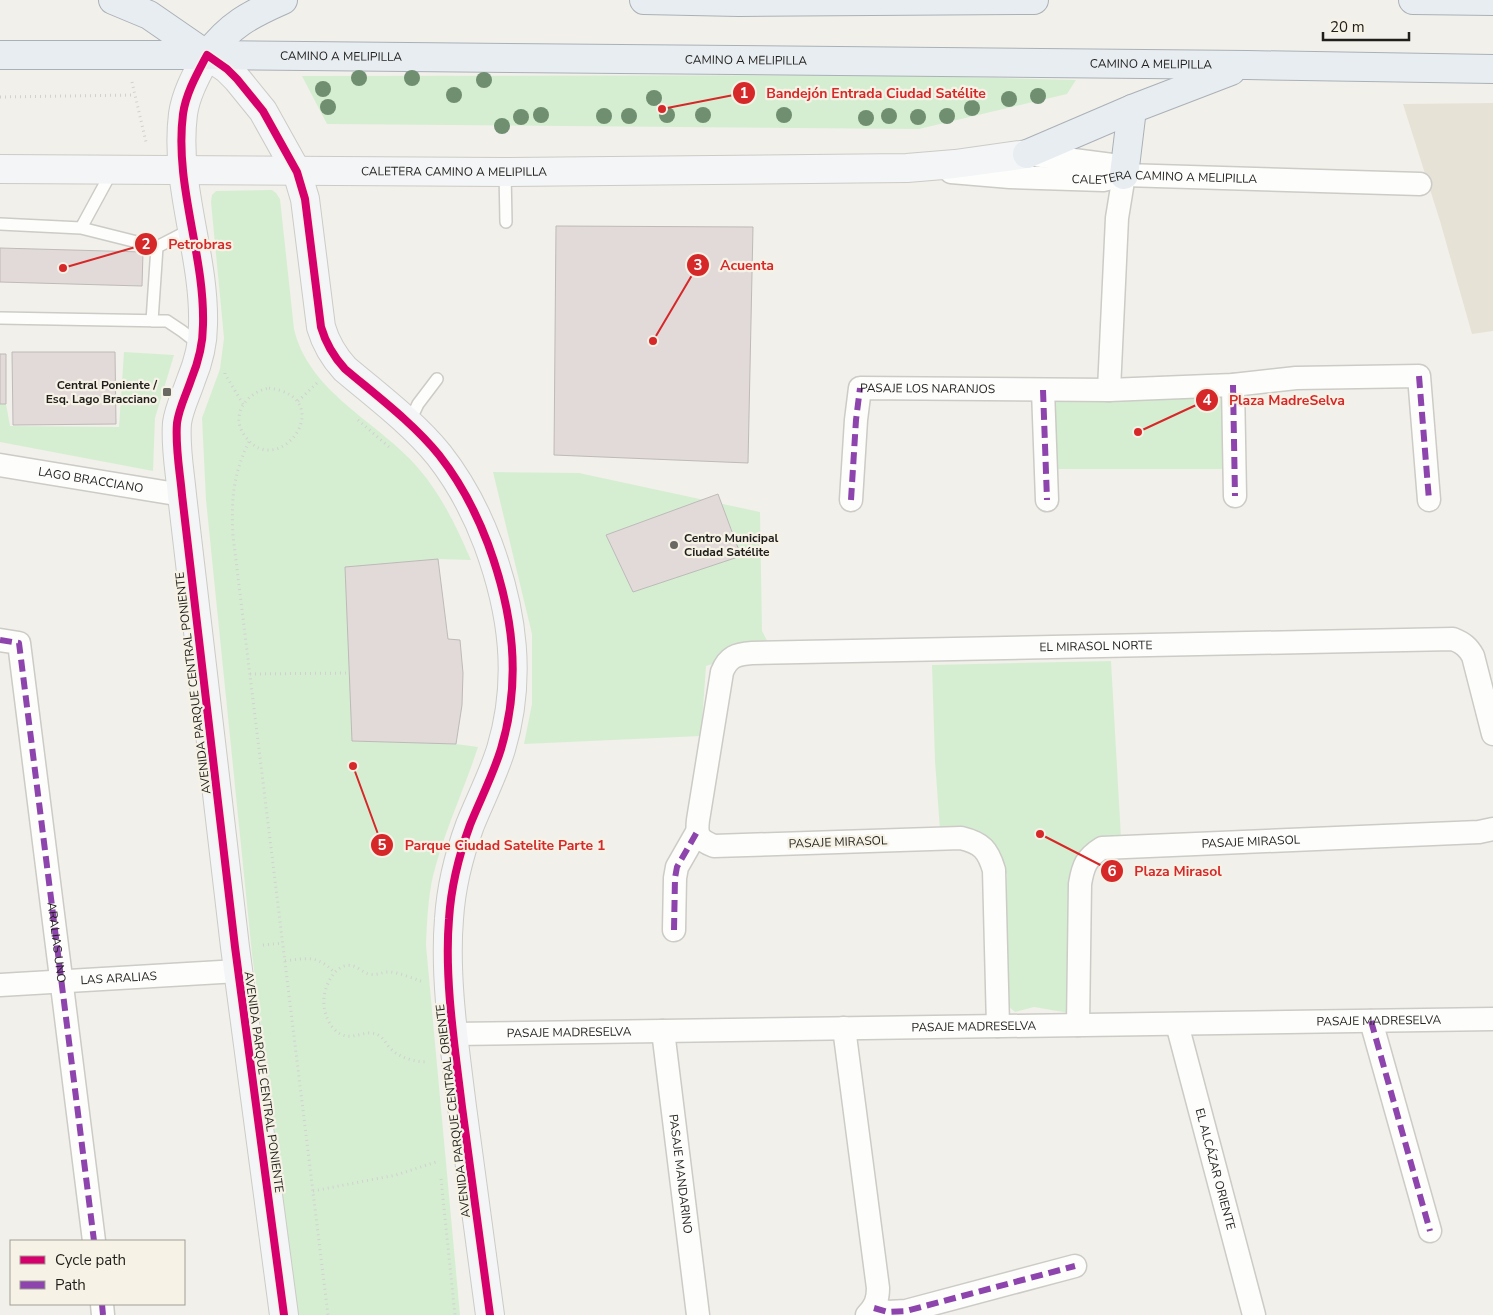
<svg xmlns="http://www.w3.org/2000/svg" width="1493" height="1315" font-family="'Nunito Sans',sans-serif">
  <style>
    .built { fill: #e7e2d6 }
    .green { fill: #d5eed2 }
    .building { fill: #e2d9d9; stroke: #bdbab8 }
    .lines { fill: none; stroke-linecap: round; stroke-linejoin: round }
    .lane-casing { stroke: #cccbc6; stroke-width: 14 }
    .street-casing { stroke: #cccbc6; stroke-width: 25 }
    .secondary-casing { stroke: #cccbc6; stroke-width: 30 }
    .primary-casing { stroke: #a9b1b7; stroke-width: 30 }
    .path { stroke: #d1d1cf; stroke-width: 3; stroke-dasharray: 1 4; stroke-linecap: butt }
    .lane { stroke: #fdfdfc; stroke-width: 11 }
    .street { stroke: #fdfdfc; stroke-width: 22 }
    .secondary { stroke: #f3f5f7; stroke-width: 28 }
    .primary { stroke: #e8edf2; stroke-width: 28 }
    .quiet { stroke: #8e44ad; stroke-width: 6; stroke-dasharray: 12 6; stroke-linecap: butt }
    .cycleway-casing { stroke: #f6f2e6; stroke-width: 11 }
    .cycleway { stroke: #d6006c; stroke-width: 8 }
    .tree { fill: #708e70 }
    .poi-dot { fill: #6a6863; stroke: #f6f2e6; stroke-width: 2 }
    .labels { text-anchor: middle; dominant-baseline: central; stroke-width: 4.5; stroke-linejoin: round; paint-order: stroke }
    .street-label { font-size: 12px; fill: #201f1b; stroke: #f6f2e6 }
    .poi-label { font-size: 12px; font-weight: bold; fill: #201f1b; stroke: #f6f2e6; text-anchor: end }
    .leader { fill: none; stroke: #d62828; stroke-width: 2 }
    .callout-dot { fill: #d62828; stroke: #f6f2e6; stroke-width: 2 }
    .mark-label { font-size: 15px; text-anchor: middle; font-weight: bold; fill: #fff }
    .callout-label { font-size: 14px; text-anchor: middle; font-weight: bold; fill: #d62828; stroke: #f6f2e6; stroke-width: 4.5; stroke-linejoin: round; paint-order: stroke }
  </style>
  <rect width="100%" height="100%" fill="#f2f0ea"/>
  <path class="built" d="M 1493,103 L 1493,331 L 1472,334 L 1440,221 L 1403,104 Z"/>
  <path class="green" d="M 888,75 L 1076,80 L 1067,94 L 919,129 L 327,124 L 302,76 Z
    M 272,190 L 276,193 L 280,199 L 294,329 C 308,389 370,418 410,459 C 438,488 455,523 471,560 L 438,559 L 352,741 L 456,744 L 478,747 C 464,790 444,832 433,876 C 428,898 427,922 426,945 L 460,1315 L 298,1315 L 252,954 L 206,500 L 202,418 L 220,369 L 224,338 L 211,202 L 212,195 L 216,191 Z
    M 124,352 L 174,355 L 155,418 L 153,471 L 0,442 L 0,404 L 6,404 L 10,426 L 119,427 Z
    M 1227,393 L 1227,469 L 1051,469 L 1047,394 Z
    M 493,472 L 579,473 L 760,512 L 762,631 L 770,646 L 706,666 L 701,736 L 524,744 L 532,704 L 532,634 Z
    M 1111,661 L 1121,838 L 1077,864 L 1067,919 L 1069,1013 L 1034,1007 L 1015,1012 L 1007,1005 L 1007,874 L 982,838 L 940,830 L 935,761 L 932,665 Z"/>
  <path class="building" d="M 556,226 L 753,227 L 748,463 L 554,455 Z
    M 0,248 L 143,252 L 142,286 L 0,282 Z
    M 12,352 L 115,352 L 116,424 L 13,425 Z
    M 0,354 L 6,354 L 6,404 L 0,404 Z
    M 718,494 L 741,556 L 633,592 L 606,535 Z
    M 438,559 L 448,639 L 460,640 L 463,673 L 462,705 L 456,744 L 352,741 L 345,567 Z"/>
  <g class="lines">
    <g class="lane-casing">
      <path id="lane" d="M 505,172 L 506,222
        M 0,224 L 81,228 L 157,247 L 192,229
        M 81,228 L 112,171
        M 0,318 L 167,321 L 182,331 L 200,345
        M 152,321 L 157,247
        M 409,423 L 418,404 L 437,379"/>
    </g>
    <g class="street-casing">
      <g id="street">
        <path d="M 1027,154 L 1112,165 L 1124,175"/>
        <path id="s1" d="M 951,172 L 1010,177 L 1103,180 L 1124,175 L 1420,184"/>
        <path d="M 1233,385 L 1235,496"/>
        <path d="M 1043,390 L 1047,500"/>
        <path d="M 1109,390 L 1117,218 L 1124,175"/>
        <path id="s2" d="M 0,465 L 182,495"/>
        <path id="s3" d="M 851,500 L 856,420 L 860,388 L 1109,390 L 1233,385 L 1296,378 L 1419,376 L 1429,500"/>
        <path d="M 0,640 L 19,643 L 94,1241"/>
        <path d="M 674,930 L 675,878 L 677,867 L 697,832"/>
        <path id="s4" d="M 0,985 L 238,971"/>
        <path d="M 1371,1021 L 1430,1231"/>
        <path id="s5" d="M 1177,1024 L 1254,1315"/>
        <path id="s6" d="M 1078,1025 L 1080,884 C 1083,866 1086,858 1102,848 L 1479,832 L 1493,829"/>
        <path id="s7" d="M 998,1026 L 994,870 C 988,850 982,843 961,838 L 714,846 C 699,840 696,836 698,820 L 722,672 C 728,657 736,654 752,653 L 1453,639 C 1463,643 1468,647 1473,656 L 1493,734"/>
        <path d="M 844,1028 L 878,1288 C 878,1300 875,1307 867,1315"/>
        <path id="s8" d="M 663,1031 L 698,1315"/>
        <path id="s9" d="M 454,1034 L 1493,1019"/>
        <path d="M 102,1304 L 103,1315"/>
        <path d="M 874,1308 L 888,1312 L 906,1311 L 1075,1266"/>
      </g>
    </g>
    <g class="secondary-casing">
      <g id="secondary">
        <path id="s10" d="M 0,169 L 505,172 L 907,168 L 955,164 L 1027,154"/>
        <path d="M 284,1315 L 235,947 L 182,495 C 180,472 175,447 177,423 C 179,408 186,395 191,380 C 198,363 203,343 203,325 C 205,255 174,185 183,114 C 186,93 197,74 207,55 L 227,69 L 237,79 L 263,111 L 297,172 L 305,199 L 321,327 C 326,344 333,356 345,369 C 377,396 413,423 439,455 C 461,483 476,512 488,544 C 513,612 522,679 501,749 C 493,775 480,800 470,825 C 459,855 451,887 449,919 C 444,978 455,1049 462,1107 C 472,1177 481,1246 490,1315"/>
      </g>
    </g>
    <g class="primary-casing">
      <g id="primary">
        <path d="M 113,0 L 149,15 L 207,55"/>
        <path d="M 644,0 L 739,2 L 1034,0"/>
        <path d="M 1413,0 L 1493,1"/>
        <path id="s11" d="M 0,55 L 207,55 L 1247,65 L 1493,69"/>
        <path d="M 207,55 C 230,25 249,15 283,0"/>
        <path d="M 1027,154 L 1132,109 L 1231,71"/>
        <path d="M 1124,175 L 1132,109"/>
      </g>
    </g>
    <path class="path" d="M 132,82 L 146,142
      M 0,97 L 134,95
      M 225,373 L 225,374 L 243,404
      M 269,388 C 341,398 278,483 245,436 C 229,415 247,392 269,388 Z
      M 298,401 L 317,383 L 318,384
      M 358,420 L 389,447
      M 249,442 C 233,473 231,502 233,536 L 328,1315
      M 250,674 L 350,673
      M 263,945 L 283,943
      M 285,961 C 307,958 317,955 334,972
      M 421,981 C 411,978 399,972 388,972 C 382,972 376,976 369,974 C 364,973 360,969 356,967 C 338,959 326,982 324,997 C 323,1008 326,1020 334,1029 C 350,1046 365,1026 380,1036 C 384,1039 386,1044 390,1048 C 399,1058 415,1062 428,1062
      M 441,1179 L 455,1315
      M 313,1191 L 396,1175 L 439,1161"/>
    <use href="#lane" class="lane"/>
    <use href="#street" class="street"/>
    <use href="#secondary" class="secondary"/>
    <use href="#primary" class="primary"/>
    <g class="quiet">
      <path d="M 1419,376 L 1429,500"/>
      <path d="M 1233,385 L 1235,496"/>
      <path d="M 1043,390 L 1047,500"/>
      <path d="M 851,500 L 856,420 L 860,388"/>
      <path id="s12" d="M 0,640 L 19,643 L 94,1241"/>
      <path d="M 674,930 L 675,878 L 677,867 L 697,832"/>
      <path d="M 1371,1021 L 1430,1231"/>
      <path d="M 102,1304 L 103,1315"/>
      <path d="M 874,1308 L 888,1312 L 906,1311 L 1075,1266"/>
    </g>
    <g class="cycleway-casing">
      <path id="cycleway" d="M 284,1315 L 235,947 L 182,495 C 180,472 175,447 177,423 C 179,408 186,395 191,380 C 198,363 203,343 203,325 C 205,255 174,185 183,114 C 186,93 197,74 207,55 L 227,69 L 237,79 L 263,111 L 297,172 L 305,199 L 321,327 C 326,344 333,356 345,369 C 377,396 413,423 439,455 C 461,483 476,512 488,544 C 513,612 522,679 501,749 C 493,775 480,800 470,825 C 459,855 451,887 449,919 C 444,978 455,1049 462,1107 C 472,1177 481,1246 490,1315"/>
    </g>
    <use href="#cycleway" class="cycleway"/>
  </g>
  <g class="tree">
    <circle cx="359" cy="78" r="8"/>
    <circle cx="412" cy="78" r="8"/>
    <circle cx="484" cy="80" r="8"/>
    <circle cx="323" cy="89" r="8"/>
    <circle cx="454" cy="95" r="8"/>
    <circle cx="1038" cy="96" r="8"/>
    <circle cx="654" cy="98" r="8"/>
    <circle cx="1009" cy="99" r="8"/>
    <circle cx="328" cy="107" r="8"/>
    <circle cx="972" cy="108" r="8"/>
    <circle cx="541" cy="115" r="8"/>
    <circle cx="667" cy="115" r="8"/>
    <circle cx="703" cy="115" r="8"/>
    <circle cx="784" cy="115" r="8"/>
    <circle cx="604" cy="116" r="8"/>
    <circle cx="629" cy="116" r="8"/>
    <circle cx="889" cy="116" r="8"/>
    <circle cx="947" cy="116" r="8"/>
    <circle cx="521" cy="117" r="8"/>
    <circle cx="918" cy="117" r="8"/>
    <circle cx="866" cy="118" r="8"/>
    <circle cx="502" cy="126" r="8"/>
  </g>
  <g class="poi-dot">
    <rect x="162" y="387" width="10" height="10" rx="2.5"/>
    <circle cx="674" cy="545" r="5"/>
  </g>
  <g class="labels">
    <g class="street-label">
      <text stroke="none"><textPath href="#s11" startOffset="341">CAMINO A MELIPILLA</textPath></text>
      <text stroke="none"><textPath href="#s11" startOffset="746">CAMINO A MELIPILLA</textPath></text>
      <text stroke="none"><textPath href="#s11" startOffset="1151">CAMINO A MELIPILLA</textPath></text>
      <text stroke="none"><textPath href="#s10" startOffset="454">CALETERA CAMINO A MELIPILLA</textPath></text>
      <text stroke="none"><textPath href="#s1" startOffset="214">CALETERA CAMINO A MELIPILLA</textPath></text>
      <text stroke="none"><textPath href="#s3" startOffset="180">PASAJE LOS NARANJOS</textPath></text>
      <text stroke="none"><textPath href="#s2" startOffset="92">LAGO BRACCIANO</textPath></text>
      <text stroke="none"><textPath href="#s7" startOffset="1019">EL MIRASOL NORTE</textPath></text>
      <text transform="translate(193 683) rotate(-97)">AVENIDA PARQUE CENTRAL PONIENTE</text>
      <text transform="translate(838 842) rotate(-2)">PASAJE MIRASOL</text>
      <text stroke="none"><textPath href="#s6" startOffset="334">PASAJE MIRASOL</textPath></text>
      <text stroke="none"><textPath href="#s12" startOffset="321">ARALIAS UNO</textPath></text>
      <text stroke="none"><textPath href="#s4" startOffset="119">LAS ARALIAS</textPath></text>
      <text stroke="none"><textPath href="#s9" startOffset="925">PASAJE MADRESELVA</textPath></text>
      <text stroke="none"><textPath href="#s9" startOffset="520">PASAJE MADRESELVA</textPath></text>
      <text stroke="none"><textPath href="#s9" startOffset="115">PASAJE MADRESELVA</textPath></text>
      <text transform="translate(264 1082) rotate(82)">AVENIDA PARQUE CENTRAL PONIENTE</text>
      <text transform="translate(453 1111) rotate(-97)">AVENIDA PARQUE CENTRAL ORIENTE</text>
      <text stroke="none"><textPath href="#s5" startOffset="150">EL ALCÁZAR ORIENTE</textPath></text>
      <text stroke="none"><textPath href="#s8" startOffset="144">PASAJE MANDARINO</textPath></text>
    </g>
    <g class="poi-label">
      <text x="157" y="385">Central Poniente /<tspan x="157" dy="14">Esq. Lago Bracciano</tspan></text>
      <text x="684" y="538" text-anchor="start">Centro Municipal<tspan x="684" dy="14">Ciudad Satélite</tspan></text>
    </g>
  </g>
  <path class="leader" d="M662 109L744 93M63 268L146 244M653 341L698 265M1138 432L1207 400M353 766L382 845M1040 834L1112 871"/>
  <g class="callout-dot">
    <circle cx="662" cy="109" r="5"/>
    <circle cx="63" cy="268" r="5"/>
    <circle cx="653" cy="341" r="5"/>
    <circle cx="1138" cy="432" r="5"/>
    <circle cx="353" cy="766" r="5"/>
    <circle cx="1040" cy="834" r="5"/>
    <circle cx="744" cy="93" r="12"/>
    <circle cx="146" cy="244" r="12"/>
    <circle cx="698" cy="265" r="12"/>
    <circle cx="1207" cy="400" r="12"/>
    <circle cx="382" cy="845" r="12"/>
    <circle cx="1112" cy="871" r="12"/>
  </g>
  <g class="mark-label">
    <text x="744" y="98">1</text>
    <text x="146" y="249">2</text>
    <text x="698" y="270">3</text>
    <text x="1207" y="405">4</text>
    <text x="382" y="850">5</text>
    <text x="1112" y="876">6</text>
  </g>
  <g class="callout-label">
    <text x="876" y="98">Bandejón Entrada Ciudad Satélite</text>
    <text x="200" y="249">Petrobras</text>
    <text x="747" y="270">Acuenta</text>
    <text x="1287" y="405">Plaza MadreSelva</text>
    <text x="505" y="850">Parque Ciudad Satelite Parte 1</text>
    <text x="1178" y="876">Plaza Mirasol</text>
  </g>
  <rect x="10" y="1240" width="175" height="65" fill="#f6f2e6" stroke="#a09e95"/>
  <rect x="20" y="1256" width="25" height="8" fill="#d6006c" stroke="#a09e95"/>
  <text x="55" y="1265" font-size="15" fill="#201f1b">Cycle path</text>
  <rect x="20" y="1281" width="25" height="8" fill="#8e44ad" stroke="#a09e95"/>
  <text x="55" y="1290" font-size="15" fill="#201f1b">Path</text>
  <path d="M1323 32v8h86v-8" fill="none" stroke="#201f1b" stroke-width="2.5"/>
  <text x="1330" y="32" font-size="15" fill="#201f1b" stroke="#f6f2e6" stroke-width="4" paint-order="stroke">20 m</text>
</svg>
